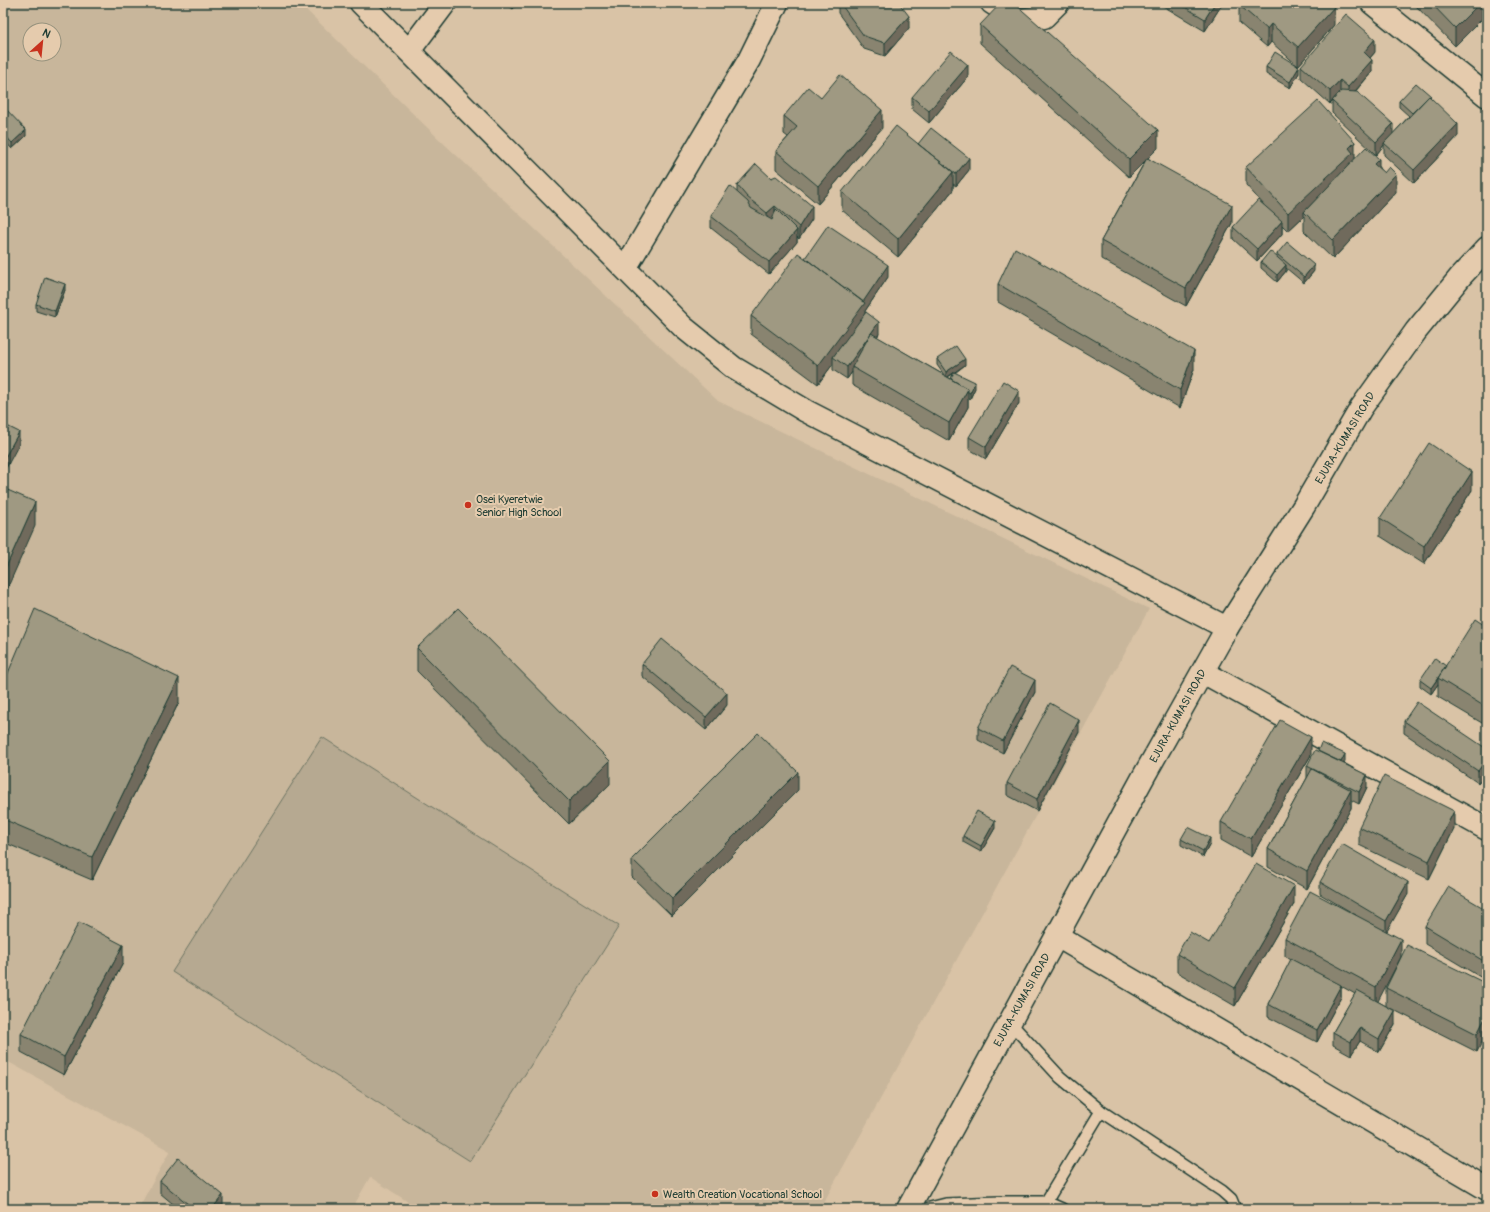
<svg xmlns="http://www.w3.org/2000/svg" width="1490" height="1212" font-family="Pangolin,sans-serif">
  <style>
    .built { fill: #c8b69b; fill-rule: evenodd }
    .green { fill: #b6a991; stroke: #6a7362 }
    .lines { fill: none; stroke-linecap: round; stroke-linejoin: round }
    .service-casing { stroke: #1f3d34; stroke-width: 14 }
    .minor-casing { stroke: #1f3d34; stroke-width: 25 }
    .tertiary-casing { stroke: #1f3d34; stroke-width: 25 }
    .primary-casing { stroke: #1f3d34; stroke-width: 25 }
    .service { stroke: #e5cbad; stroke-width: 11 }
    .minor { stroke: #e5cbad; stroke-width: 22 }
    .tertiary { stroke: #e5cbad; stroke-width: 22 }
    .primary { stroke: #e5cbad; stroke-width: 22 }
    .wall { fill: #898470; stroke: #1f3d34; fill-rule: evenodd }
    .shaded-wall { fill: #6f6b5b; stroke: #1f3d34 }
    .building { fill: #9f9982; stroke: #1f3d34 }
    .poi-dot { fill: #c8321e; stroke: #e5cbad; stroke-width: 1.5 }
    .labels { text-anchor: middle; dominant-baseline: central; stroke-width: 4; stroke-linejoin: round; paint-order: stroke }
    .street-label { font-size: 11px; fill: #1f3d34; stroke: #e5cbad }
    .poi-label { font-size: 11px; fill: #1f3d34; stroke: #e5cbad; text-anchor: start }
  </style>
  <rect width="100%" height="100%" fill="#d9c3a6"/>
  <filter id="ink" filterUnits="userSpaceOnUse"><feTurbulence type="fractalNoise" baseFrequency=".025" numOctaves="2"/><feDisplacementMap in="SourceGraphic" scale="8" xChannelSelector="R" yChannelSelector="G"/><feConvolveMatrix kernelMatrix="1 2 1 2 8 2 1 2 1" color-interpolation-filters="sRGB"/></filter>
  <g filter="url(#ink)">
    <path class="built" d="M 3,3 L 299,3 L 439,139 L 718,401 L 1149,609 L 820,1209 L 419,1209 L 370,1177 L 352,1209 L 138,1209 L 170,1151 L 3,1059 ZM 30,30 L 54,30 L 54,54 L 30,54 Z"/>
    <path class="green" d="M 322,737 L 619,926 L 470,1161 L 172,972 Z"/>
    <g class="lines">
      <g class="service-casing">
        <path id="service" d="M 1009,1025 L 1015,1028 L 1060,1077 L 1101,1111 L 1222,1191 L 1231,1199 L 1235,1209
          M 1046,1202 L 1101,1111
          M 926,1209 L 946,1204 L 1000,1202 L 1046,1202 L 1062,1209"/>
      </g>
      <g class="minor-casing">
        <path id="minor" d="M 992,3 L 1019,20 L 1044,17 L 1058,3
          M 1372,3 L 1487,96
          M 409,51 L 445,3
          M 626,267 L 749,60 L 777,3
          M 1203,672 L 1487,829
          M 1057,936 L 1487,1189"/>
      </g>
      <g class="tertiary-casing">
        <path id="tertiary" d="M 361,3 L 683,327 L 734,368 L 806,411 L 1227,628"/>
      </g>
      <g class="primary-casing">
        <path id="primary" d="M 908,1209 L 1145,774 L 1227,628 L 1304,506 L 1361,408 L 1416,331 L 1461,276 L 1487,248"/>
      </g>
      <use href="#service" class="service"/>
      <use href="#minor" class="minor"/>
      <use href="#tertiary" class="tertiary"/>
      <use href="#primary" class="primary"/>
    </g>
    <path class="wall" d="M 505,3 L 517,3 L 513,9 Z
      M 838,3 L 899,3 L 909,28 L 885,56 L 864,49 L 838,13 Z
      M 1158,3 L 1221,3 L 1221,6 L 1205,31 Z
      M 1413,3 L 1487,3 L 1455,46 Z
      M 1239,5 L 1334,25 L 1298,66 L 1271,42 L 1267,47 L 1239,23 Z
      M 980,25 L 1158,148 L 1148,158 L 1232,223 L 1186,306 L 1101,259 L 1101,241 L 1145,161 L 1129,177 L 980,43 Z
      M 1375,52 L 1370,58 L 1372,72 L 1355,92 L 1393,134 L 1409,116 L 1399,107 L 1399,101 L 1431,98 L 1458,136 L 1414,183 L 1384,155 L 1384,145 L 1376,155 L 1332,113 L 1332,102 L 1330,104 L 1301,78 L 1301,66 Z
      M 1266,67 L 1299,73 L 1290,88 L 1266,74 Z
      M 968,77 L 929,123 L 912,109 L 912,97 Z
      M 821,98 L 882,128 L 818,204 L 776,169 L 776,151 L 788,137 L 784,134 L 784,116 Z
      M 3,106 L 26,136 L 12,149 L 3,139 Z
      M 918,144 L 969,170 L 956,186 L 953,184 L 953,190 L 898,257 L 842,210 L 842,192 Z
      M 1355,158 L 1379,168 L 1396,192 L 1333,259 L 1304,231 L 1304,216 L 1288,231 L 1282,225 L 1282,234 L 1257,261 L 1233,239 L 1233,227 L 1264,205 L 1246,185 L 1246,167 Z
      M 737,185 L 812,219 L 799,239 L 797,237 L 797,242 L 769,274 L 711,228 L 711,216 L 737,193 Z
      M 1277,254 L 1314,271 L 1304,283 L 1286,268 L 1286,271 L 1277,282 L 1261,268 L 1261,262 L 1277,257 Z
      M 805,258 L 888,277 L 865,311 L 865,313 L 879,334 L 877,337 L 944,375 L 937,365 L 937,359 L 965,365 L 955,373 L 975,388 L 970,399 L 968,398 L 968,407 L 949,441 L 852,385 L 852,372 L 847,379 L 833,370 L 833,364 L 818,384 L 751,334 L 751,316 ZM 953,374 L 951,379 L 948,377 Z
      M 998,284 L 1194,369 L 1180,408 L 998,302 Z
      M 65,290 L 55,317 L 36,311 L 36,304 Z
      M 1019,403 L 986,459 L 969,449 L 969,437 Z
      M 1472,490 L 1424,564 L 1380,536 L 1380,518 Z
      M 1487,627 L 1487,726 L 1438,697 L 1438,684 L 1431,694 L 1420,686 L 1420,680 L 1446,666 Z
      M 417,648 L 610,784 L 569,824 L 417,671 Z
      M 642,664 L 727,705 L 706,730 L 642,676 Z
      M 3,685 L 179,702 L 92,880 L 3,842 Z
      M 1035,692 L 1003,753 L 978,740 L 978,728 Z
      M 1404,721 L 1487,749 L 1487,771 L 1478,783 L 1404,733 Z
      M 1079,732 L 1037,811 L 1007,795 L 1007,783 Z
      M 1311,755 L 1251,857 L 1221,840 L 1221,822 Z
      M 1345,761 L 1343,763 L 1367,787 L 1359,804 L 1351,800 L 1351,808 L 1307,889 L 1268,867 L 1268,849 L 1307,778 L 1307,766 Z
      M 798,790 L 672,916 L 632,877 L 632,859 Z
      M 1359,827 L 1454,829 L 1429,879 L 1359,845 Z
      M 995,828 L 981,852 L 963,842 L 963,836 Z
      M 1181,839 L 1210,844 L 1203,857 L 1181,845 Z
      M 1320,882 L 1408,894 L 1386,932 L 1401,957 L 1377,1001 L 1386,1006 L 1386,988 L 1487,984 L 1477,1052 L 1390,1008 L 1395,1024 L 1379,1052 L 1360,1041 L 1351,1055 L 1333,1045 L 1333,1032 L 1355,994 L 1341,986 L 1341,997 L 1317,1042 L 1268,1017 L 1268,1004 L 1291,960 L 1285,956 L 1285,938 L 1356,915 L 1320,894 Z
      M 1294,904 L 1235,1006 L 1177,972 L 1177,954 L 1209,943 Z
      M 1487,910 L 1487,981 L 1425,944 L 1425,926 Z
      M 123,963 L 64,1075 L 21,1052 L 21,1034 Z
      M 160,1181 L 223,1207 L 222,1209 L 179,1209 L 160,1193 Z"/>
    <path class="shaded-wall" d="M 513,3 L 517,3 L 513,9 Z
      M 1215,3 L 1221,3 L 1221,6 L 1205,31 L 1205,19 Z
      M 1480,3 L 1487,3 L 1487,14 L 1455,46 L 1455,28 Z
      M 1334,7 L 1334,25 L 1298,66 L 1298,47 Z
      M 909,16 L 909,28 L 885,56 L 885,43 Z
      M 1271,24 L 1271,42 L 1267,47 L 1267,29 Z
      M 1375,39 L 1375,52 L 1364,65 L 1364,52 Z
      M 1372,60 L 1372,72 L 1348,99 L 1348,87 Z
      M 968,65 L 968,77 L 929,123 L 929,111 Z
      M 1299,67 L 1299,73 L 1290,88 L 1290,82 Z
      M 1340,80 L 1340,92 L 1332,101 L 1332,102 L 1330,104 L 1330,91 Z
      M 882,110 L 882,128 L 818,204 L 818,186 Z
      M 1393,124 L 1393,136 L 1384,143 L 1384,145 L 1376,155 L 1376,142 Z
      M 1458,124 L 1458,136 L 1414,183 L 1414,170 Z
      M 26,130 L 26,136 L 12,149 L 12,143 Z
      M 1158,130 L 1158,148 L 1129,177 L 1129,159 Z
      M 1355,142 L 1355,160 L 1304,212 L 1304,216 L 1288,231 L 1288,213 L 1349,148 Z
      M 969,158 L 969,170 L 956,186 L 956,174 Z
      M 1379,159 L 1379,177 L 1374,164 Z
      M 953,172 L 953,190 L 898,257 L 898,239 Z
      M 1396,174 L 1396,192 L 1333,259 L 1333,240 Z
      M 1232,205 L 1232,223 L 1186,306 L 1186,288 Z
      M 775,206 L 775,218 L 767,226 L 767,213 Z
      M 812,206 L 812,219 L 799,239 L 799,227 Z
      M 1282,221 L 1282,234 L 1257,261 L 1257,249 Z
      M 797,230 L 797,242 L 769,274 L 769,262 Z
      M 888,265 L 888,277 L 865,311 L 865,321 L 833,357 L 833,364 L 818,384 L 818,366 L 862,303 Z
      M 1286,265 L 1286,271 L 1277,282 L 1277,275 Z
      M 1314,265 L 1314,271 L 1304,283 L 1304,277 Z
      M 65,284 L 65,290 L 55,317 L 55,311 Z
      M 879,322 L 879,334 L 854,368 L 852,367 L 852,372 L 847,379 L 847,367 Z
      M 1194,351 L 1194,369 L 1180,408 L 1180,390 Z
      M 965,359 L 965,365 L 946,378 L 946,372 Z
      M 975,382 L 975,388 L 970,399 L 970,393 Z
      M 968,389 L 968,407 L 949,441 L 949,423 Z
      M 1019,391 L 1019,403 L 986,459 L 986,447 Z
      M 19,432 L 19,444 L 3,474 L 3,461 Z
      M 1472,472 L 1472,490 L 1424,564 L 1424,546 Z
      M 35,502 L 35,526 L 3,598 L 3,574 Z
      M 1447,666 L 1438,678 L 1438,684 L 1431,694 L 1431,688 Z
      M 179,678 L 179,702 L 92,880 L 92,857 Z
      M 1035,680 L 1035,692 L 1003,753 L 1003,741 Z
      M 727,693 L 727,705 L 706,730 L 706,717 Z
      M 1079,720 L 1079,732 L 1037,811 L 1037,799 Z
      M 1311,737 L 1311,755 L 1251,857 L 1251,839 Z
      M 1345,754 L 1345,761 L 1340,770 L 1340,764 Z
      M 1487,758 L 1487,771 L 1478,783 L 1478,771 Z
      M 610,761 L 610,784 L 569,824 L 569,801 Z
      M 798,772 L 798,790 L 672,916 L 672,898 Z
      M 1367,775 L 1367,787 L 1359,804 L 1359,792 Z
      M 1351,790 L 1351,808 L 1307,889 L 1307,871 Z
      M 1454,811 L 1454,829 L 1429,879 L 1429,861 Z
      M 995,821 L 995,828 L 981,852 L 981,846 Z
      M 1210,838 L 1210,844 L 1203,857 L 1203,851 Z
      M 1408,882 L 1408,894 L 1386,933 L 1386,921 Z
      M 1294,886 L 1294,904 L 1235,1006 L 1235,988 Z
      M 1401,939 L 1401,957 L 1376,1005 L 1376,987 Z
      M 123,945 L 123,963 L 64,1075 L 64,1057 Z
      M 1341,985 L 1341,997 L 1317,1042 L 1317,1030 Z
      M 1395,1011 L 1395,1024 L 1379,1052 L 1379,1039 Z
      M 1487,1014 L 1487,1032 L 1477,1052 L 1477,1034 Z
      M 1360,1028 L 1360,1041 L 1351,1055 L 1351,1042 Z
      M 223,1195 L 223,1207 L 222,1209 L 212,1209 Z"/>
    <path class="building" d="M 840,3 L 899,3 L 909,16 L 885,43 L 864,36 Z
      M 1001,3 L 1014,3 L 1158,130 L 1129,159 L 980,25 Z
      M 1178,3 L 1215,3 L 1205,19 Z
      M 1241,3 L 1330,3 L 1334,7 L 1298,47 L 1271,24 L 1267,29 L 1239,5 Z
      M 1431,3 L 1480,3 L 1455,28 Z
      M 1346,14 L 1375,39 L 1364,52 L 1372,60 L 1348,87 L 1340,80 L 1330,91 L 1301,66 Z
      M 951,51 L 968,65 L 929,111 L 912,97 Z
      M 1275,52 L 1299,67 L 1290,82 L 1266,67 Z
      M 840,75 L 882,110 L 818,186 L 776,151 L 797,127 L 784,116 L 808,87 L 821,98 Z
      M 1416,83 L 1431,96 L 1430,97 L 1429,96 L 1412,113 L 1399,101 Z
      M 1341,91 L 1357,92 L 1393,124 L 1376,142 L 1332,101 Z
      M 1429,96 L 1458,124 L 1414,170 L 1384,143 Z
      M 1318,101 L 1355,142 L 1349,148 L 1353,153 L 1288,213 L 1246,167 Z
      M 3,106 L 26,130 L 12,143 L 3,133 Z
      M 896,126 L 953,172 L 898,239 L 842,192 Z
      M 931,128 L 969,158 L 956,174 L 918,144 Z
      M 1366,147 L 1379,159 L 1374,164 L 1384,173 L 1389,167 L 1396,174 L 1333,240 L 1304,212 Z
      M 1147,158 L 1232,205 L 1186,288 L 1101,241 Z
      M 756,164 L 771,178 L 776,176 L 812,206 L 799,227 L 775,206 L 767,213 L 747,197 L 737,185 Z
      M 730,186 L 748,202 L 751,208 L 772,220 L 776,209 L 797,230 L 769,262 L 711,216 Z
      M 1258,200 L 1282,221 L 1257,249 L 1233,227 Z
      M 828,225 L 888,265 L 863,302 L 805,258 Z
      M 1287,242 L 1314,265 L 1304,277 L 1277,254 Z
      M 1015,248 L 1194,351 L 1180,390 L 998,284 Z
      M 1270,251 L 1286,265 L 1277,275 L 1261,262 Z
      M 798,253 L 865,303 L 818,366 L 751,316 Z
      M 45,277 L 65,284 L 55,311 L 36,304 Z
      M 866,312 L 879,322 L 847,367 L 833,357 Z
      M 871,333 L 968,389 L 949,423 L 852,367 Z
      M 956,346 L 965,359 L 946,372 L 937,359 Z
      M 954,372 L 975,382 L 970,393 L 968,392 L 968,389 L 951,379 Z
      M 1003,381 L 1019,391 L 986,447 L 969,437 Z
      M 3,424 L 19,432 L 3,461 Z
      M 1429,443 L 1472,472 L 1424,546 L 1380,518 Z
      M 3,488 L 35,502 L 3,574 Z
      M 458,608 L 610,761 L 569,801 L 417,648 Z
      M 35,609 L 179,678 L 92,857 L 3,819 L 3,685 Z
      M 1475,619 L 1487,627 L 1487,708 L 1438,678 Z
      M 662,639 L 727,693 L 706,717 L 642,664 Z
      M 1435,658 L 1446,666 L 1431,688 L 1420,680 Z
      M 1010,667 L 1035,680 L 1003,741 L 978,728 Z
      M 1417,702 L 1487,749 L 1487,758 L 1478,771 L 1404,721 Z
      M 1050,703 L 1079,720 L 1037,799 L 1007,783 Z
      M 1280,720 L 1311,737 L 1251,839 L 1221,822 Z
      M 758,733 L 798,772 L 672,898 L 632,859 Z
      M 1321,743 L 1345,754 L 1341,762 L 1318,751 Z
      M 1315,750 L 1367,775 L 1359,792 L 1307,766 Z
      M 1312,769 L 1351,790 L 1307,871 L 1268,849 Z
      M 1384,776 L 1454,811 L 1429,861 L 1359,827 Z
      M 977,811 L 995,821 L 981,846 L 963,836 Z
      M 1188,827 L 1210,838 L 1203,851 L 1181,839 Z
      M 1342,844 L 1408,882 L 1386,921 L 1320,882 Z
      M 1256,864 L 1294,886 L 1235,988 L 1177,954 L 1190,932 L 1209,943 Z
      M 1448,887 L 1487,910 L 1487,963 L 1425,926 Z
      M 1310,891 L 1401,939 L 1376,987 L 1285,938 Z
      M 79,922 L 123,945 L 64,1057 L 21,1034 Z
      M 1407,945 L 1487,984 L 1487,1014 L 1477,1034 L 1386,988 Z
      M 1291,959 L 1341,985 L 1317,1030 L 1268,1004 Z
      M 1357,990 L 1395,1011 L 1379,1039 L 1360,1028 L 1351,1042 L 1333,1032 Z
      M 178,1158 L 223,1195 L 212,1209 L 194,1209 L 160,1181 Z"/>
  </g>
  <g class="poi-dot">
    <circle cx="468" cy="505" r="4"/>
    <circle cx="655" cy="1194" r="4"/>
  </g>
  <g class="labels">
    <g class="street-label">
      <text transform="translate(1345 438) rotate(-59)">EJURA-KUMASI ROAD</text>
      <text transform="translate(1178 716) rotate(-61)">EJURA-KUMASI ROAD</text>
      <text transform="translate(1022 1000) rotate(-61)">EJURA-KUMASI ROAD</text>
    </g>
    <g class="poi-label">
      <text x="476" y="499">Osei Kyeretwie<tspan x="476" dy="13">Senior High School</tspan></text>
      <text x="663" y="1194">Wealth Creation Vocational School</text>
    </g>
  </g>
  <rect width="1490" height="1212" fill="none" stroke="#e5cbad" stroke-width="16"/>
  <rect x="8" y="8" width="1474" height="1196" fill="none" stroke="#1f3d34" stroke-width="1.5" filter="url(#ink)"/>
  <g transform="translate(42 42) rotate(27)"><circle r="19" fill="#e5cbad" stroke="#96927d"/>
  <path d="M0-3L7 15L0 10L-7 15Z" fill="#c8321e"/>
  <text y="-6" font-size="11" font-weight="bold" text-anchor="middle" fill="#1f3d34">N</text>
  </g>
</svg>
